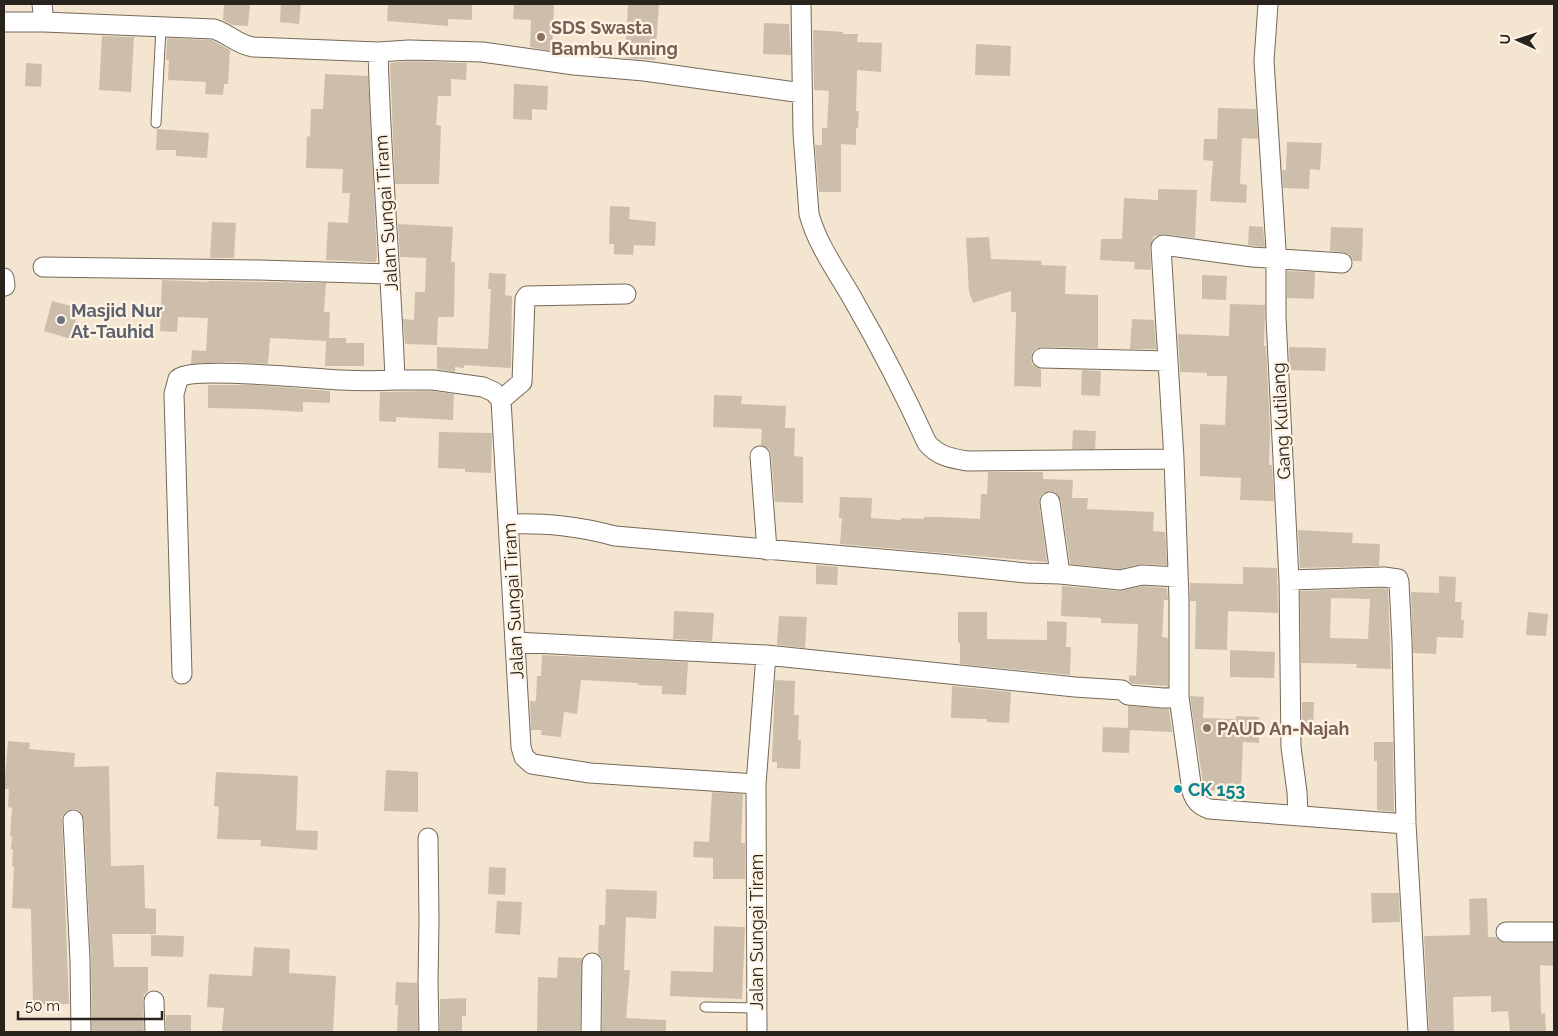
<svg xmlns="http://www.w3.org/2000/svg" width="1558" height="1036" font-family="Raleway,sans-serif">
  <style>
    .building { fill: #ccbeab; fill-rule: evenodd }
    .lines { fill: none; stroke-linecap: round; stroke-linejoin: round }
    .service-casing { stroke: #766958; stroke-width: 11 }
    .minor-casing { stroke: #766958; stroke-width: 21 }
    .service { stroke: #fff; stroke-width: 9 }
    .minor { stroke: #fff; stroke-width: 19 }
    .education-dot { fill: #8d6e63; stroke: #fff3e3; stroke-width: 2 }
    .worship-dot { fill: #6b7280; stroke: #fff3e3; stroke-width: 2 }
    .culture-dot { fill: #0f9aa8; stroke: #fff3e3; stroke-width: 2 }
    .labels { text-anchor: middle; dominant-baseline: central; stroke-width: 4.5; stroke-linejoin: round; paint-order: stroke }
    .education-label { font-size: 18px; font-weight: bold; fill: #785e54; stroke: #fff3e3; text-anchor: start }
    .street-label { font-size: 18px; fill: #28231c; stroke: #fff3e3 }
    .worship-label { font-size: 18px; font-weight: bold; fill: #5b616d; stroke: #fff3e3; text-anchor: start }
    .culture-label { font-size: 18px; font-weight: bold; fill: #0d838f; stroke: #fff3e3; text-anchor: start }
  </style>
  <rect width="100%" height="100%" fill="#f4e5d1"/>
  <path class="building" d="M 224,4 L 250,4 L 248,26 L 232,25 L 223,20 Z
    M 281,4 L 301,4 L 299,24 L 280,22 Z
    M 388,4 L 472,4 L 472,20 L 448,19 L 448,26 L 387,21 Z
    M 514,4 L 554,4 L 552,51 L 530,47 L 531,20 L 513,19 Z
    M 628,4 L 659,4 L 655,60 L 625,58 Z
    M 764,23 L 789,24 L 791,55 L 763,54 Z
    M 813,30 L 843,32 L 843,34 L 858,34 L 857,42 L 882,43 L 881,72 L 857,70 L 856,111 L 859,111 L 858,128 L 856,128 L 856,145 L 841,144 L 841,192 L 819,192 L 815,145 L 822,145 L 822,128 L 827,128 L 829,91 L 814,90 Z
    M 102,36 L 134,37 L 131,92 L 99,90 Z
    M 167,38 L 212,40 L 230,50 L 228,84 L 224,84 L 223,95 L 205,94 L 206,82 L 168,80 L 169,60 L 166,60 Z
    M 976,44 L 1011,46 L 1010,76 L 975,75 Z
    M 409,61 L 467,63 L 466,80 L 451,79 L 451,96 L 438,96 L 436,125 L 441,126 L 439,184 L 395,184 L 390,63 Z
    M 26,63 L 42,64 L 41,87 L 25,86 Z
    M 325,74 L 368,76 L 377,256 L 376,262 L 326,260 L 328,222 L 348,223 L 350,193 L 342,193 L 343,169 L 306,168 L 307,136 L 310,137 L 311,109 L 323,109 Z
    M 514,84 L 548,86 L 547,110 L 532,109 L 532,120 L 513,119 Z
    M 1218,108 L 1256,109 L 1258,139 L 1242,138 L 1240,184 L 1247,185 L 1246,203 L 1210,201 L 1213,161 L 1203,160 L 1204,139 L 1217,139 Z
    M 157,129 L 209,133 L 207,158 L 176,156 L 176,150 L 156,150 Z
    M 1287,142 L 1322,143 L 1320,170 L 1310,169 L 1309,189 L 1283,188 L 1282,170 L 1286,170 Z
    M 1158,189 L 1197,190 L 1195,238 L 1164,234 L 1154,236 L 1150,247 L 1151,270 L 1134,269 L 1135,262 L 1100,260 L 1101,239 L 1122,239 L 1124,198 L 1158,200 Z
    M 610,206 L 630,207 L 629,219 L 656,222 L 655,246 L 634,245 L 633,255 L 614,254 L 614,244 L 609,244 Z
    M 212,222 L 236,223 L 234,258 L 210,258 Z
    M 398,224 L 453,227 L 451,262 L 455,262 L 454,317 L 438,317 L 437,345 L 405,344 L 403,319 L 414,320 L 415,292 L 425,292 L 426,258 L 400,257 Z
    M 1249,226 L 1263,227 L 1265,247 L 1248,245 Z
    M 1331,227 L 1363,228 L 1362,261 L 1353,261 L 1349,254 L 1343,252 L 1330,251 Z
    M 989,237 L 991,259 L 1042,261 L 1041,265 L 1066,266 L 1065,294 L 1098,295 L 1098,348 L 1042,347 L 1036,348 L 1032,353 L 1031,358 L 1032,364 L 1036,367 L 1041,369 L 1041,387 L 1014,386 L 1016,312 L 1011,312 L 1011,291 L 973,303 L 969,292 L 966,238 Z
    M 1287,271 L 1315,272 L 1314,299 L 1287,298 Z
    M 489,273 L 506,274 L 505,295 L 512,296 L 511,368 L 464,365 L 464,368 L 455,367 L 455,372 L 437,369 L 437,347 L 488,349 L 491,289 L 488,289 Z
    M 1202,275 L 1227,276 L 1226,300 L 1202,299 Z
    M 162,280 L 209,282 L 209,281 L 326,283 L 324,312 L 330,312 L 329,338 L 346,338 L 346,343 L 364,343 L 364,366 L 325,366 L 326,341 L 270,338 L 268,364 L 229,362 L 191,364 L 192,350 L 206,351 L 208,318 L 178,317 L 177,332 L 160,331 Z
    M 52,301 L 79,308 L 71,339 L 44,331 Z
    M 1230,304 L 1265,305 L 1264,346 L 1266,346 L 1270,431 L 1269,465 L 1272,465 L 1274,501 L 1240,500 L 1241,478 L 1200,476 L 1200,424 L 1225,425 L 1227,376 L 1207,376 L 1207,373 L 1180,372 L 1178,334 L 1229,336 Z
    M 1132,319 L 1154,320 L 1156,349 L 1130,349 Z
    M 1289,347 L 1326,348 L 1325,371 L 1290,370 Z
    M 1082,370 L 1101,371 L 1100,396 L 1081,395 Z
    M 208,385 L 254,385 L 330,391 L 330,403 L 303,402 L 303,412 L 257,409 L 208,408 Z
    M 432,391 L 454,394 L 453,420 L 396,417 L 396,422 L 379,421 L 380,392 Z
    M 714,395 L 742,396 L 741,404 L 786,406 L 785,428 L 795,428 L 794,456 L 803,457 L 803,503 L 775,502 L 771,455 L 769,449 L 761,445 L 762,429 L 713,427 Z
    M 1073,430 L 1096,431 L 1095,449 L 1072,449 Z
    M 439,432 L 492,433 L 491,473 L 465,472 L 465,469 L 438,468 Z
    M 988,472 L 1043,472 L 1043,479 L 1073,480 L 1072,498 L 1088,498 L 1087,509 L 1154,512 L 1153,531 L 1165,532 L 1167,565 L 1142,564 L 1119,569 L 1070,564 L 1061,500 L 1059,496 L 1055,492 L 1049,491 L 1043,493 L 1040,497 L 1039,503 L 1047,562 L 840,544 L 842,518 L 839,518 L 840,497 L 872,498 L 871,518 L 901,520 L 901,518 L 924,519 L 924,517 L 943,517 L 980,519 L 981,494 L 987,494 Z
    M 1298,530 L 1353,533 L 1352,543 L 1380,544 L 1379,566 L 1300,568 Z
    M 816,565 L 838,567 L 837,585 L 816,584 Z
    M 1243,567 L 1277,568 L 1278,613 L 1228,611 L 1227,650 L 1195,649 L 1196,601 L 1190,601 L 1190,583 L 1243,584 Z
    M 1439,576 L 1456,577 L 1455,602 L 1462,602 L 1461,620 L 1464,620 L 1463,638 L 1437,637 L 1436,654 L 1413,653 L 1411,592 L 1439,593 Z
    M 1062,586 L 1119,591 L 1143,586 L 1167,588 L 1168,600 L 1164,600 L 1162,637 L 1168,638 L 1168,686 L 1132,684 L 1129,681 L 1129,675 L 1136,676 L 1138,624 L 1101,623 L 1101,618 L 1061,616 Z
    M 1383,588 L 1388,589 L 1391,669 L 1356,668 L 1357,664 L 1301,663 L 1300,591 ZM 1331,598 L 1370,599 L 1368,639 L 1330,638 Z
    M 674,611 L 714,613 L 712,641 L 673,639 Z
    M 958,612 L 987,612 L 987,639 L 1047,640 L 1047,621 L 1067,622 L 1066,647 L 1071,647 L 1070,675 L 960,664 L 960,643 L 958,643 Z
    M 1528,612 L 1548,614 L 1546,636 L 1526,635 Z
    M 779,616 L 807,617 L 805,648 L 777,645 Z
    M 1230,650 L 1275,652 L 1274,678 L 1230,677 Z
    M 542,655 L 688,662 L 686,695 L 662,694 L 662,686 L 638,685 L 638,683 L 581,680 L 577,714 L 564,712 L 561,737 L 541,735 L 542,730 L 531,730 L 530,701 L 536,701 L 537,676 L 541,676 Z
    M 775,680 L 795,681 L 794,715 L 799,715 L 798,740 L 801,740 L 800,769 L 777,768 L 777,762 L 772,762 Z
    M 952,686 L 1011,692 L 1009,723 L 987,722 L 987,719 L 951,718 Z
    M 1190,696 L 1204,697 L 1203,718 L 1236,719 L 1236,716 L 1259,717 L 1259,743 L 1243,742 L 1241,792 L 1204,790 Z
    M 1302,702 L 1314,702 L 1313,735 L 1302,734 Z
    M 1128,706 L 1169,709 L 1172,732 L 1130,730 L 1129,753 L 1102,752 L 1103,727 L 1128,728 Z
    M 8,741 L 30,743 L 29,749 L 75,753 L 74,767 L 109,766 L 111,866 L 144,865 L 145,908 L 156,909 L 156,934 L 112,934 L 114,967 L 148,967 L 148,991 L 144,995 L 143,1001 L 144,1032 L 92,1032 L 91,959 L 84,819 L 82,814 L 78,810 L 72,809 L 67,811 L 63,815 L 62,821 L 69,1004 L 33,1005 L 31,909 L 12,908 L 14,867 L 12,866 L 13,849 L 11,849 L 12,836 L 10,836 L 12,808 L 8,807 L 9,789 L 4,789 Z
    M 1374,742 L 1393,742 L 1394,812 L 1377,810 L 1377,761 L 1374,761 Z
    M 386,770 L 418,772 L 418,812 L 384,811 Z
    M 216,772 L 298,776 L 296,830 L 318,831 L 317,850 L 260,846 L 261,840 L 217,839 L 219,807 L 214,806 Z
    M 712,792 L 743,794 L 741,843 L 745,843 L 745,879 L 713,879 L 713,858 L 693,857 L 694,841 L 709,842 Z
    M 489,867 L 506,868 L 505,895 L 488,894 Z
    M 606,889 L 657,891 L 656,919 L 626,917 L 624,970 L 630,970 L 626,1018 L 666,1020 L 666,1032 L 602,1032 L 603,963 L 602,958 L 598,954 L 599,925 L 605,925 Z
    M 1371,893 L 1399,893 L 1400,922 L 1372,923 Z
    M 1487,898 L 1488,937 L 1496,937 L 1500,941 L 1506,943 L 1554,943 L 1554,966 L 1540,965 L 1541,1014 L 1545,1013 L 1546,1032 L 1510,1032 L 1508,1011 L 1491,1012 L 1491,996 L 1453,997 L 1454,1032 L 1429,1032 L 1424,936 L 1470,935 L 1469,899 Z
    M 497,901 L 522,902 L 520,935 L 495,933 Z
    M 714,926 L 745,927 L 742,999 L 670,996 L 671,971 L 713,972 Z
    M 151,935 L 184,936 L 183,957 L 151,956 Z
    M 254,947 L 290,949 L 289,973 L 336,976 L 333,1032 L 222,1032 L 224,1008 L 207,1007 L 209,974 L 252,976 Z
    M 558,957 L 582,958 L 580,1032 L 537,1031 L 538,977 L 557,978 Z
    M 396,982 L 417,983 L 418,1032 L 397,1032 L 398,1005 L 395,1005 Z
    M 466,998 L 466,1016 L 462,1016 L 462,1032 L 440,1032 L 440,999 Z
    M 166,1015 L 191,1015 L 191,1032 L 166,1032 Z"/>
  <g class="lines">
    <g class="service-casing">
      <path id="service" d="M 156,123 L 161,28
        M 705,1007 L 756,1008"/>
    </g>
    <g class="minor-casing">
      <path id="minor" d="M 42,4 L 44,22
        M 801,4 L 803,133 L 809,214 C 818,247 839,274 855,303 C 881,348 905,395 927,443 C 938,456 950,458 967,461 L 1174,459
        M 1268,4 L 1264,61 L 1276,249 L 1276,318 L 1289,580 L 1291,747 L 1297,792 L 1298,815
        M 4,22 L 44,22 L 214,29 C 229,34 238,45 253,47 L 378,52 L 409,50 L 482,52 L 574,65 L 644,71 L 802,93
        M 378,52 C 381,161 391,270 395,380 L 433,380 L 483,387 L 494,392 L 501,400 L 521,747 L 524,757 L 532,764 L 590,773 L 756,784 L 757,1032
        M 1342,263 L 1252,257 L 1163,245 L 1161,247 L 1174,459 L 1179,599 L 1179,697 L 1192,791 C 1195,801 1199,805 1209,809 L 1406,824
        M 43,267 L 259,270 L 390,274
        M 4,278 L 5,286
        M 1042,358 L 1168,361
        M 501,400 L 522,382 L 525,299 L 527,296 L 626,294
        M 760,456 L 767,550
        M 1050,502 L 1060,574
        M 509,524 C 547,523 578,526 615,536 L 939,564 L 1026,573 L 1060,574 L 1120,580 L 1142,575 L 1178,577
        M 1289,580 L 1384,577 L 1398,579 L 1399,582 L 1402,642 L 1406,824 L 1418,1032
        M 515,642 L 766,655 L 1075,687 L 1122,690 L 1128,695 L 1163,698 L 1179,697
        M 182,674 L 174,394 L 178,379 C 191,366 316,379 341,380 C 359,381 377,381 395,380
        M 756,784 L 766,655
        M 73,820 L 80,960 L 81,1032
        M 428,838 L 429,920 L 428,983 L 429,1032
        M 1506,932 L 1554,932
        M 154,1001 L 155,1032
        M 591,1032 L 592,963"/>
    </g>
    <use href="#service" class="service"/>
    <use href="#minor" class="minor"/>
  </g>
  <g class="education-dot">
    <circle cx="541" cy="37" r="5"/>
    <circle cx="1207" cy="728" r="5"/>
  </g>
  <circle class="worship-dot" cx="61" cy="320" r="5"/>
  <circle class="culture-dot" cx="1178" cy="789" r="5"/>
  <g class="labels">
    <g class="education-label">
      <text x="551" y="27">SDS Swasta<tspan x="551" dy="21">Bambu Kuning</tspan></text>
      <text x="1217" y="728">PAUD An-Najah</text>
    </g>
    <g class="street-label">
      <text transform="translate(386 213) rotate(-94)">Jalan Sungai Tiram</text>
      <text transform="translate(1281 421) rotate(-93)">Gang Kutilang</text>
      <text transform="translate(513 601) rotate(-93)">Jalan Sungai Tiram</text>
      <text transform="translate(756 932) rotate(-90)">Jalan Sungai Tiram</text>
    </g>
    <g class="worship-label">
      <text x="71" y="310">Masjid Nur<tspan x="71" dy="21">At-Tauhid</tspan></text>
    </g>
    <g class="culture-label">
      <text x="1188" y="789">CK 153</text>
    </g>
  </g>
  <rect width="1558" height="1036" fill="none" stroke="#28231c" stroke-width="10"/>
  <g transform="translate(1518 40) rotate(273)" stroke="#fff3e3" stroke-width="4" paint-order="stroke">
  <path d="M0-4L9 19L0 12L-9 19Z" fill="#28231c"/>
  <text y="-8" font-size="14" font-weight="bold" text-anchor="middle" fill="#28231c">U</text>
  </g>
  <path d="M18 1011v8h144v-8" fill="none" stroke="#28231c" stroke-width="2.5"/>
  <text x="25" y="1011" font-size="15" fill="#28231c" stroke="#fff3e3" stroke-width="4" paint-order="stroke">50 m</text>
</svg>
